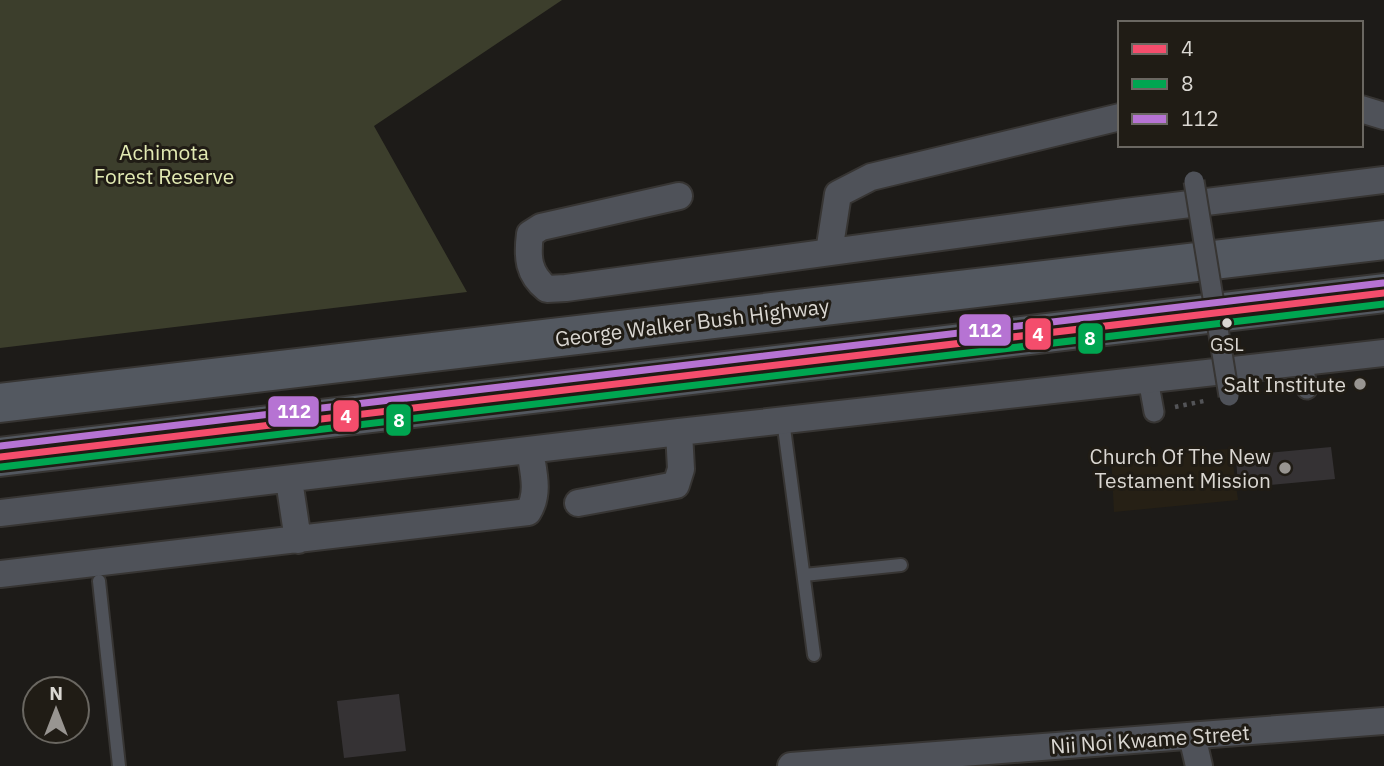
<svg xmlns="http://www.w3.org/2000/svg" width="1384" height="766" font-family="'IBM Plex Sans',sans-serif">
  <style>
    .built { fill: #262015 }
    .green { fill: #3c3e2c }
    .building { fill: #353234 }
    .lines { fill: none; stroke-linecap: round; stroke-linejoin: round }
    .service-casing { stroke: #373533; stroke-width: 16 }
    .pedestrian-casing { stroke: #373533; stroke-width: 23 }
    .minor-casing { stroke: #373533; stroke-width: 30 }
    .trunk-casing { stroke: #373533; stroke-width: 42 }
    .path { stroke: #535457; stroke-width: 4.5; stroke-dasharray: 3.5 5; stroke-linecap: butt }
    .service { stroke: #4f5259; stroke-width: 12 }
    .pedestrian { stroke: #4f5259; stroke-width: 19 }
    .minor { stroke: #4f5259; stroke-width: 26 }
    .trunk { stroke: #535860; stroke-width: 38 }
    .pedestrian-bridge-casing { stroke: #373533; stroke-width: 23; stroke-linecap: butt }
    .pedestrian-bridge { stroke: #4f5259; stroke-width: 19 }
    .bus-1-casing { stroke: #201c15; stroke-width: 12 }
    .bus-2-casing { stroke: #201c15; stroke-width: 12 }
    .bus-3-casing { stroke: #201c15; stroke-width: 12 }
    .bus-1 { stroke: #f44d6c; stroke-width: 7 }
    .bus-2 { stroke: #00a651; stroke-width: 7 }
    .bus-3 { stroke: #b673d3; stroke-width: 7 }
    .bus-dot { fill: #dad7d2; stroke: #201c15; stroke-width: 2.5 }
    .poi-dot { fill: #989591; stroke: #201c15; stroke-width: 2.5 }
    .labels { text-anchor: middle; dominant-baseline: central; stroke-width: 6; stroke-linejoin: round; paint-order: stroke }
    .bus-label { font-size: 19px; fill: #dad7d2; stroke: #201c15 }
    .park-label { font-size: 21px; fill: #e2eab3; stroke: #201c15 }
    .street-label { font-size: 21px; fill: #dad7d2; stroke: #201c15 }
    .poi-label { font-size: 21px; fill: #dad7d2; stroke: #201c15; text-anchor: end }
    .line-badge { stroke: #201c15; stroke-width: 2.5 }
    .badge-label { font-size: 19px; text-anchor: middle; font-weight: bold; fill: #fff }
  </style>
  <rect width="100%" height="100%" fill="#1d1b18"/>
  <path class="built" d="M 1231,449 L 1238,500 L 1114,512 L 1111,456 Z"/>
  <path class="green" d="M 0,0 L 562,0 L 374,126 L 467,292 L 0,348 Z"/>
  <path class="building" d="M 1331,447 L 1335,479 L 1238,488 L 1236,456 Z
    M 399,694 L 406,751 L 344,758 L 337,701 Z"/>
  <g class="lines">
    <g class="service-casing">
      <path id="service" d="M 783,420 L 814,655
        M 804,575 L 901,565
        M 99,581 L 119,766"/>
    </g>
    <g class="pedestrian-casing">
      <path id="pedestrian" d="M 1303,362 L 1307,389
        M 1148,379 L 1154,412"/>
    </g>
    <g class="minor-casing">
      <path id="minor" d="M 1361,109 L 1384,116
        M 679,196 L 541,227 L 530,234 C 527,257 528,274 547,289 L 566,288 L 1125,212 L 1384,180
        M 829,252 L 838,194 L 871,177 L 1120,117
        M 289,480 L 298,540
        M 578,503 L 676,485 L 681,469 L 679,432
        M 0,513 L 679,432 L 1384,353
        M 0,574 L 528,512 C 540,493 533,471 530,450
        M 1192,736 L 1199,766
        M 791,766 L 1384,721"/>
    </g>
    <g class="trunk-casing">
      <path id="trunk" d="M 0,403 L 1384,240
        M 0,457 L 1384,293"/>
    </g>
    <path class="path" d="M 1175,407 L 1204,401"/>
    <use href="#service" class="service"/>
    <use href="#pedestrian" class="pedestrian"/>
    <use href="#minor" class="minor"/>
    <use href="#trunk" class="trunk"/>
    <g class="pedestrian-bridge-casing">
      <path id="pedestrian-bridge" d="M 1194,181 L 1229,396"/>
    </g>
    <use href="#pedestrian-bridge" class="pedestrian-bridge"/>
    <g class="bus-1-casing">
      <path id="bus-1" d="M 0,457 L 1384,293"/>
    </g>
    <g class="bus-2-casing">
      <path id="bus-2" d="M 1,467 L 1384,304"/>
    </g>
    <g class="bus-3-casing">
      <path id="bus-3" d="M 0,446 L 1383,283"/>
    </g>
    <use href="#bus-1" class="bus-1"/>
    <use href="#bus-2" class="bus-2"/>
    <use href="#bus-3" class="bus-3"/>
  </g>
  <circle class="bus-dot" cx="1227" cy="323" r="6"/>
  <g class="poi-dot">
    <circle cx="1360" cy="384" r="7"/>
    <circle cx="1285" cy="468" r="7"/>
  </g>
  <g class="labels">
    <g class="bus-label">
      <text x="1227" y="344">GSL</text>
    </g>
    <g class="park-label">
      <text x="164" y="152">Achimota<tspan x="164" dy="24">Forest Reserve</tspan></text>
    </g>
    <g class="street-label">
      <text transform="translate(692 322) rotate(-7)">George Walker Bush Highway</text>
      <text transform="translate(1150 739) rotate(-4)">Nii Noi Kwame Street</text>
    </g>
    <g class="poi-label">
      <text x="1346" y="384">Salt Institute</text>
      <text x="1271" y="456">Church Of The New<tspan x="1271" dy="24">Testament Mission</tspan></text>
    </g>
  </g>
  <g class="line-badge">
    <rect x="958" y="313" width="54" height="34" rx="7" fill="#b673d3"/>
    <rect x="1024" y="317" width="28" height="34" rx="7" fill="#f44d6c"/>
    <rect x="1077" y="322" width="27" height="33" rx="7" fill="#00a651"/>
    <rect x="267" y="395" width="53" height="33" rx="7" fill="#b673d3"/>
    <rect x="332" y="399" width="28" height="34" rx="7" fill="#f44d6c"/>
    <rect x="385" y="403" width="27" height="34" rx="7" fill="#00a651"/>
  </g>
  <g class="badge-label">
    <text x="985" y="337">112</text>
    <text x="1038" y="341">4</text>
    <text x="1090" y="345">8</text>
    <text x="294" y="418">112</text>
    <text x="346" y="423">4</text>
    <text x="399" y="427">8</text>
  </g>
  <rect x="1118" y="21" width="245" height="126" fill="#201c15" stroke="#6a6761" stroke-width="2"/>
  <rect x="1132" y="44" width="35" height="10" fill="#f44d6c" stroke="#6a6761" stroke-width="2"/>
  <text x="1181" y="56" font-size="21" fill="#dad7d2">4</text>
  <rect x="1132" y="79" width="35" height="10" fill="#00a651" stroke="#6a6761" stroke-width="2"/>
  <text x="1181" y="91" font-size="21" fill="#dad7d2">8</text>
  <rect x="1132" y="114" width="35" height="10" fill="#b673d3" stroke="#6a6761" stroke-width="2"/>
  <text x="1181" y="126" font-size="21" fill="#dad7d2">112</text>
  <g transform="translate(56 710)"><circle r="33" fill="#201c15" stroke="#6a6761" stroke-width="2"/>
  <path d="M0-5L12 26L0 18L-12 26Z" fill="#989591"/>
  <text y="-10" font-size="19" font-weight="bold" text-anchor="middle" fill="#dad7d2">N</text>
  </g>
</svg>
